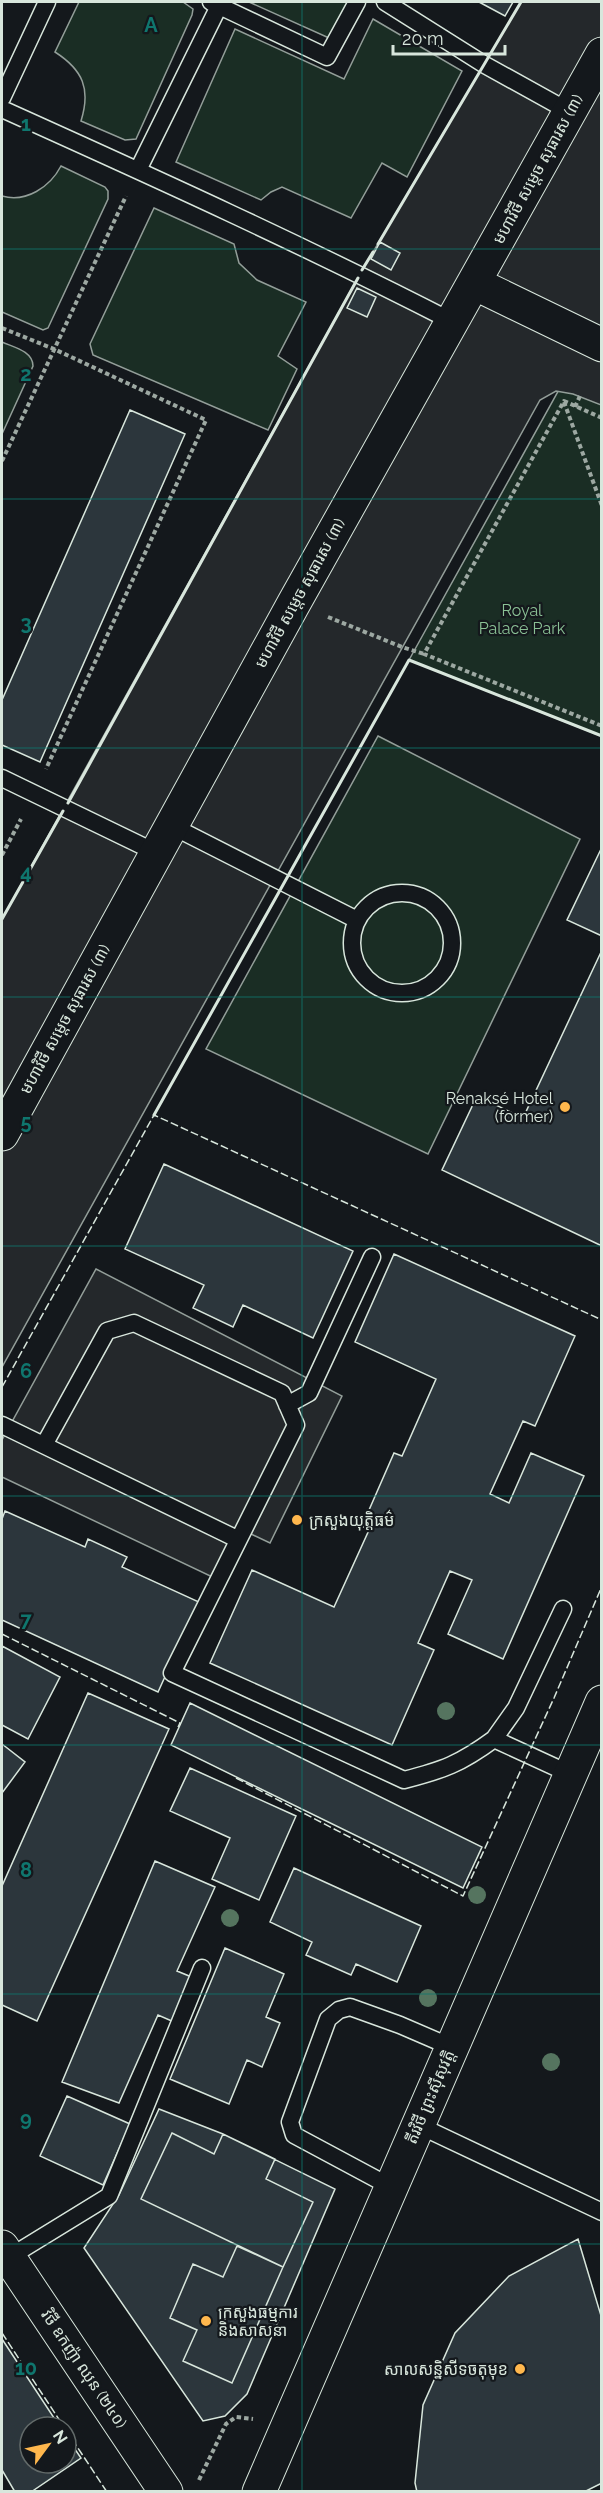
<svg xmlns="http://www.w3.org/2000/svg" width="603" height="2493" font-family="Raleway,'Noto Sans Khmer',sans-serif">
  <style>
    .green { fill: #1a2d24; stroke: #939e99; stroke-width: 1.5 }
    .parking { fill: #24282b; stroke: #939e99; stroke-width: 1.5 }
    .building { fill: #2c363c; stroke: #d8e6dc; stroke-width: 1.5 }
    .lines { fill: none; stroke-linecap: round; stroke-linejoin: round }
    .lane-casing { stroke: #d8e6dc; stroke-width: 19 }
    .street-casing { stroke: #d8e6dc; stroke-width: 35 }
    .secondary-casing { stroke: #d8e6dc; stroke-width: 35 }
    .path { stroke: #9da8a2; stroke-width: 4; stroke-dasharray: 4.5 3; stroke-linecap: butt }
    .lane { stroke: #14181c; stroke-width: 16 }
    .street { stroke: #14181c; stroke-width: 33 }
    .secondary { stroke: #14181c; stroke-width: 33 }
    .fence { stroke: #d8e6dc; stroke-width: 1.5; stroke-dasharray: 8 3; stroke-linecap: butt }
    .wall { stroke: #d8e6dc; stroke-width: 3 }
    .tree { fill: #55745f }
    .grid { fill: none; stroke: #0f766e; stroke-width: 1.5; stroke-opacity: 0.55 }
    .poi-dot { fill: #ffb74d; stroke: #14181c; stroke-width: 2 }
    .labels { text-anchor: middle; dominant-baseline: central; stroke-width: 4.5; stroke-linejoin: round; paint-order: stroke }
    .street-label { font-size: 16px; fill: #d8e6dc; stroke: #14181c }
    .park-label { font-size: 16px; fill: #8ac095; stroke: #14181c }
    .poi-label { font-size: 16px; fill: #d8e6dc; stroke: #14181c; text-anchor: end }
    .grid-label { font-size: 20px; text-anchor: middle; font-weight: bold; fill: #0f766e; stroke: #14181c; stroke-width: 4.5; stroke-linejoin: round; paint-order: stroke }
  </style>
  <rect width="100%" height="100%" fill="#14181c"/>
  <path class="green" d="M 79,2 L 183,2 L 193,9 L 192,15 L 136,139 L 125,140 L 81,121 C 91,89 83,70 55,52 Z
    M 249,2 L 348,2 L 329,38 Z
    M 373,19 L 462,71 L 407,177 L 382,163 L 351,218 L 282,187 L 271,192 L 261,200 L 176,162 L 235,29 L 344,79 Z
    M 61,166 L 105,187 L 108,191 L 108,199 L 48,328 L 43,330 L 2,312 L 2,196 C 26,203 50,187 61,166 Z
    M 154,208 L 234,244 L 239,263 L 257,280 L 306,302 L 278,356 L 297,369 L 268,430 L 93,355 L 90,344 Z
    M 601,314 L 601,736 L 409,660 Z
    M 2,342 C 13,347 33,351 33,366 L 2,434 Z
    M 378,736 L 580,839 L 428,1154 L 206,1049 Z"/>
  <path class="parking" d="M 521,2 L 601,2 L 601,405 L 573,394 L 556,391 L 540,400 L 2,1367 L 2,919 L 360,274 Z
    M 96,1269 L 342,1396 L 270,1543 L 249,1533 L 225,1583 L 2,1477 L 2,1440 Z"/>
  <path class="building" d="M 479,2 L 513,2 L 505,16 Z
    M 380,242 L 400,253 L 391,270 L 371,259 Z
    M 357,288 L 376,297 L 367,317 L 347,308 Z
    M 130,410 L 185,434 L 40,762 L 2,745 L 2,700 Z
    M 602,847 L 602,936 L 567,920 Z
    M 602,950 L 602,1246 L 442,1170 L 477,1096 L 523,1118 Z
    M 164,1164 L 353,1251 L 313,1338 L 243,1305 L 233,1327 L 193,1308 L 204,1285 L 125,1249 Z
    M 394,1254 L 575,1336 L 535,1426 L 523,1421 L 490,1494 L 509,1503 L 531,1453 L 584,1476 L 503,1659 L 448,1634 L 472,1580 L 450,1571 L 418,1643 L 434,1650 L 392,1745 L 210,1663 L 252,1570 L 334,1607 L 369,1530 L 362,1526 L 394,1453 L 402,1456 L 436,1379 L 355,1342 Z
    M 5,1511 L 85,1547 L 88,1539 L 127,1557 L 122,1567 L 199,1602 L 158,1692 L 2,1620 L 2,1519 Z
    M 2,1646 L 60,1677 L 28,1739 L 2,1725 Z
    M 88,1693 L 169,1729 L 37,2021 L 2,2005 L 2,1886 Z
    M 190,1703 L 482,1847 L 463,1888 L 171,1745 Z
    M 2,1744 L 25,1762 L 2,1793 Z
    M 190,1768 L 296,1816 L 259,1900 L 212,1879 L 230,1838 L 170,1811 Z
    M 155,1861 L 215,1887 L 177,1971 L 194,1978 L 174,2022 L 158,2015 L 119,2103 L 62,2082 Z
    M 294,1868 L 421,1926 L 397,1982 L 356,1964 L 351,1975 L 306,1955 L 312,1942 L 270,1922 Z
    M 225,1948 L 284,1974 L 266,2017 L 280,2023 L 262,2067 L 247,2060 L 229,2104 L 170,2079 Z
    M 67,2096 L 130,2124 L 103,2185 L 40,2156 Z
    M 159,2109 L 223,2134 L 335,2189 L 247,2394 L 225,2416 L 203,2421 L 84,2248 L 119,2195 Z
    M 172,2133 L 214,2154 L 223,2134 L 275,2159 L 266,2179 L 313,2202 L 283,2267 L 141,2199 Z
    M 578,2239 L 602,2319 L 602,2483 L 584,2492 L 417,2492 L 415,2483 L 423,2405 L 455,2333 L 509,2276 Z
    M 237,2246 L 283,2267 L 232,2383 L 183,2361 L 197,2330 L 170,2318 L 193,2264 L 223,2277 Z
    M 2,2339 L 60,2427 L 30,2427 L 30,2463 L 66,2463 L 66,2436 L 81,2458 L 31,2492 L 15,2492 L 2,2470 Z"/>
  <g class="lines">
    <g class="lane-casing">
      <path id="lane" d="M 211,2 L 327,57 L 357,2
        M 385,2 L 485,65 L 570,112
        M 2,98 L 47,2
        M 2,109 C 153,177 305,246 453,322
        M 138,170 L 221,2
        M 2,778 L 157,853
        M 172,826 L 357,920
        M352 943a50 50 0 1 1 100 0a50 50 0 1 1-100 0Z
        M 287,1405 L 309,1393 L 372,1257
        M 2,1425 L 237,1539
        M 44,1445 L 107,1331 L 134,1323 L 282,1393 L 296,1425 L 172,1673 L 404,1780 C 443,1770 460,1764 494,1739 L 570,1774
        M 494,1739 L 516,1708 L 563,1609
        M 418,2125 L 602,2212
        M 391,2187 L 294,2135 L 290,2122 L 328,2019 L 339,2010 L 350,2007 L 400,2025 L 451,2047
        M 8,2258 L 109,2196 L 202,1968"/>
    </g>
    <g class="street-casing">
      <path id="street" d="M 474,283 L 602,345
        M 2,1134 L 294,603 L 602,54"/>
    </g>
    <g class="secondary-casing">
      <path id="secondary" d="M 2,2247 L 166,2492
        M 259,2492 L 602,1702"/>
    </g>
    <path class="path" d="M 2,328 L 54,349 L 206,420 L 46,769
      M 564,402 L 602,506
      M 575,407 L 580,396
      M 602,418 L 564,401 L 424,654 L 602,726
      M 2,461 L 126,196
      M 328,617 L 402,647 L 424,654
      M 2,855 L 21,819
      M 199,2480 L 226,2424 L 236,2417 L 253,2419"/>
    <use href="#lane" class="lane"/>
    <use href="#street" class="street"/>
    <use href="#secondary" class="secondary"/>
    <path class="fence" d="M 2,1387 L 154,1115 L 602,1320
      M 2,1634 L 180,1723 L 178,1727
      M 236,1778 L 463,1896 L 554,1698 L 602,1586
      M 2,2333 L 64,2427
      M 66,2430 L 107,2492"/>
    <path class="wall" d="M 378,244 L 521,2
      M 362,270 L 373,252
      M 68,803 L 358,278
      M 2,919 L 63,811
      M 154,1115 L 409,660 L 602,736"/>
  </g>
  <g class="tree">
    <circle cx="446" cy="1711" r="9"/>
    <circle cx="477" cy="1895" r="9"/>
    <circle cx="230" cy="1918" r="9"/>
    <circle cx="428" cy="1998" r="9"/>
    <circle cx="551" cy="2062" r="9"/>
  </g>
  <path class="grid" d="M 302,2 L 302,2492M 2,249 L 602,249M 2,499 L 602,499M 2,748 L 602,748M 2,997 L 602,997M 2,1246 L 602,1246M 2,1496 L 602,1496M 2,1745 L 602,1745M 2,1994 L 602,1994M 2,2244 L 602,2244"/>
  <g class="poi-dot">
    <circle cx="565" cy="1107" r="6"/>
    <circle cx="297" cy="1520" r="6"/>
    <circle cx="206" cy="2321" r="6"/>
    <circle cx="520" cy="2369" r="6"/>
  </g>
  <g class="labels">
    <g class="street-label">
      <text transform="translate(538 169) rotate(-61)">មហាវិថី សម្តេច សុធារស (៣)</text>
      <text transform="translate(300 593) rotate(-61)">មហាវិថី សម្តេច សុធារស (៣)</text>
      <text transform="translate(65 1019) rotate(-61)">មហាវិថី សម្តេច សុធារស (៣)</text>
      <text transform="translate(430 2097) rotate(-67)">តីរវិថី ព្រះស៊ីសុវត្តិ</text>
      <text transform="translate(84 2369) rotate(56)">វិថី ឧកញ៉ា ឈុន (២៤០)</text>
    </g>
    <g class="park-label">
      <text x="522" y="610">Royal<tspan x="522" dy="18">Palace Park</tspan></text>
    </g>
    <g class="poi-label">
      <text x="553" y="1098">Renaksé Hotel<tspan x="553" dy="18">(former)</tspan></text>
      <text x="309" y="1520" text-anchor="start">ក្រសួងយុត្ដិធម៌</text>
      <text x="218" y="2312" text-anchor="start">ក្រសួងធម្មការ<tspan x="218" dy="18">និងសាសនា</tspan></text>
      <text x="508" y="2369">សាលសន្និសីទចតុមុខ</text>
    </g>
  </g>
  <g class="grid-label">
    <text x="151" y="32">A</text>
    <text x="26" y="131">1</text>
    <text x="26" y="381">2</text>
    <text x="26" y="630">3</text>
    <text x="26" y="879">4</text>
    <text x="26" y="1129">5</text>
    <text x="26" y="1378">6</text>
    <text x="26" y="1627">7</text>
    <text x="26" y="1877">8</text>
    <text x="26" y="2126">9</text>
    <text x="26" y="2375">10</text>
  </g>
  <rect width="603" height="2493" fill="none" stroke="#d8e6dc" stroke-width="6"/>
  <g transform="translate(48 2445) rotate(57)"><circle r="28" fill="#14181c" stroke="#626a69" stroke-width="1.5"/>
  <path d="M0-4.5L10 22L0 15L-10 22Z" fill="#ffb74d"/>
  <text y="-9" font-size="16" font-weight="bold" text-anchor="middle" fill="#d8e6dc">N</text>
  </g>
  <path d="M393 45v9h112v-9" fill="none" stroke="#d8e6dc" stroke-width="3"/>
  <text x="402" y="45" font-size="18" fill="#d8e6dc" stroke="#14181c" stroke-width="4.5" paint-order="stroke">20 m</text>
</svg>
